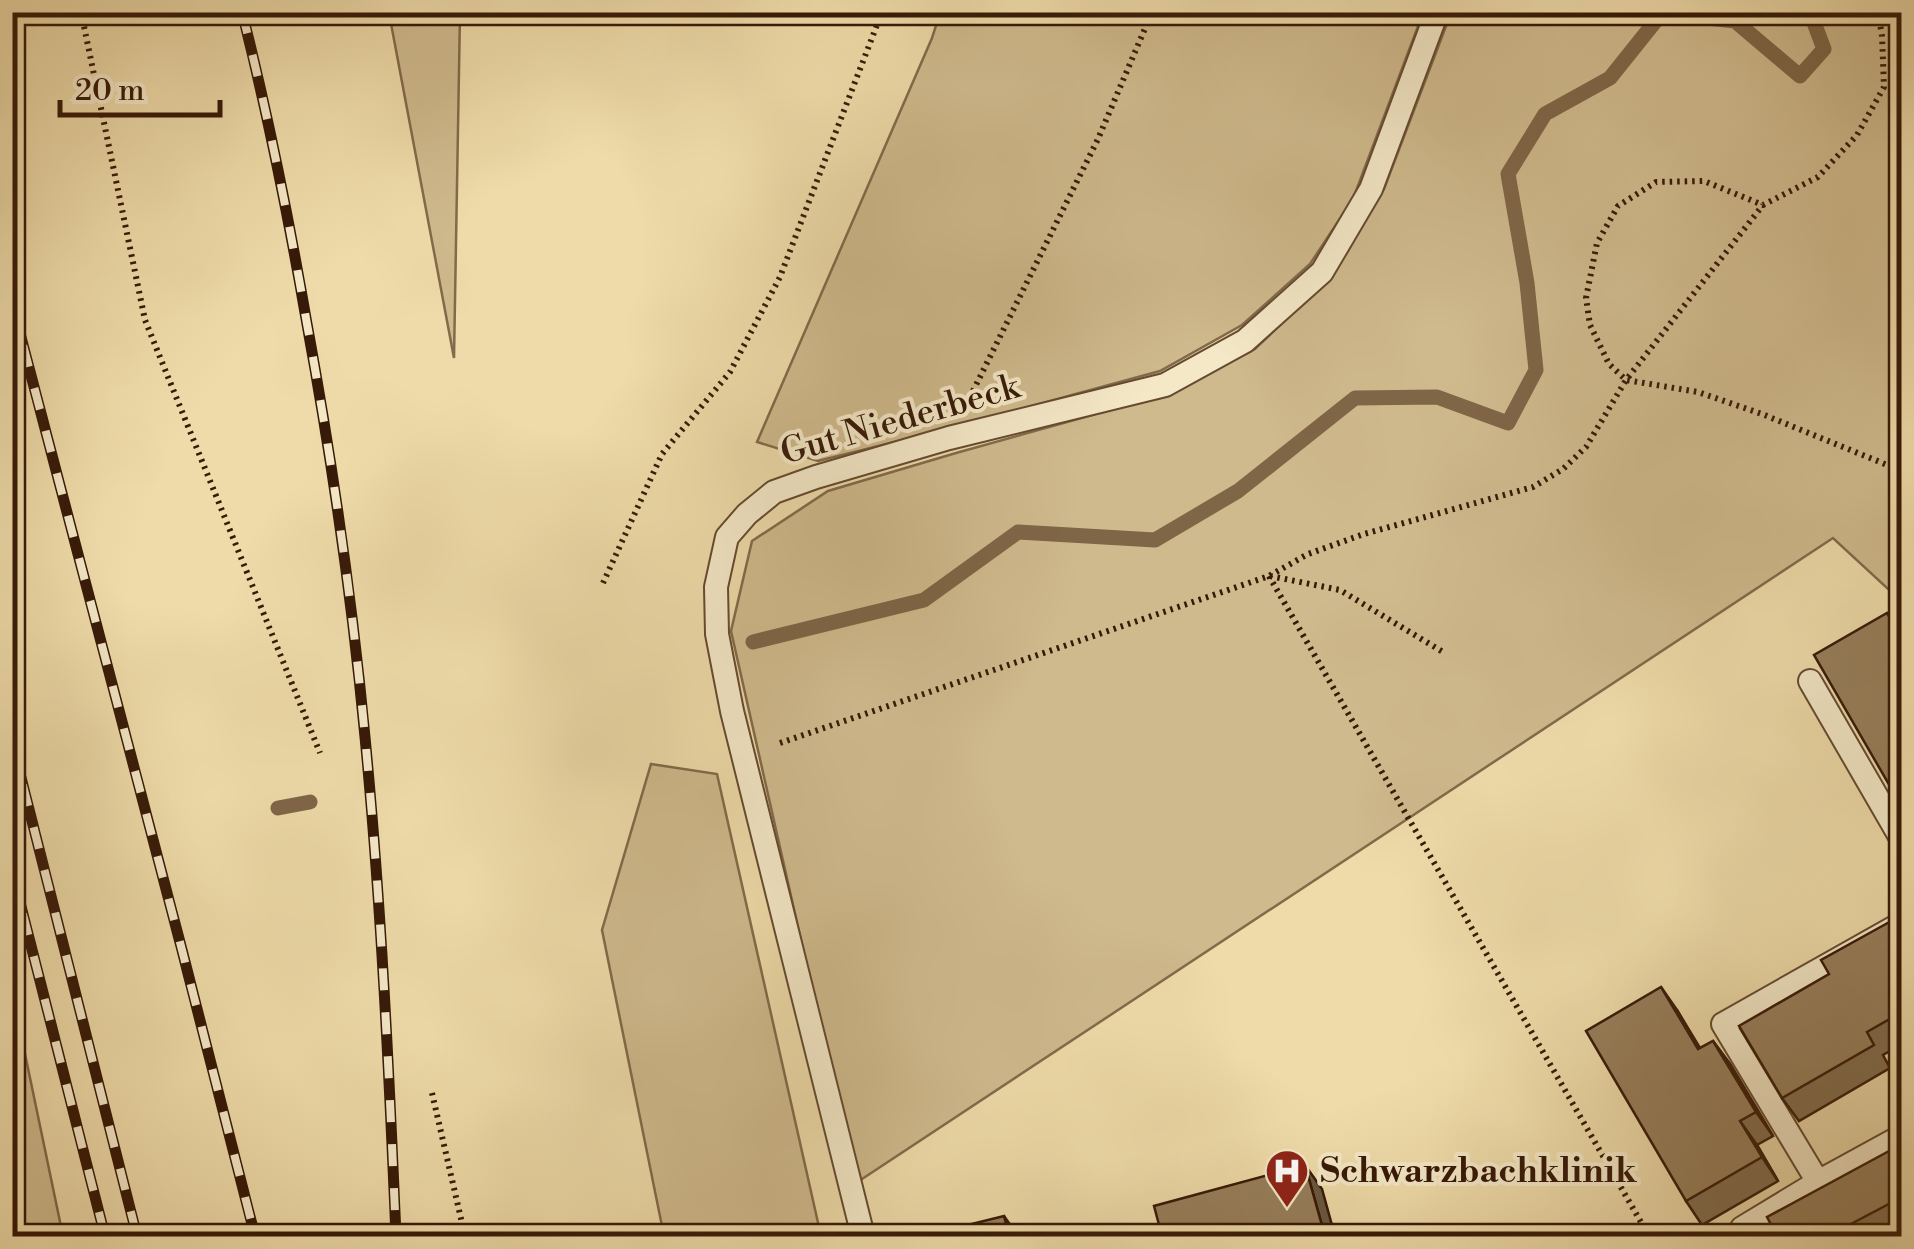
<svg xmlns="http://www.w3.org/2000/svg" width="1914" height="1249" font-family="'Libre Bodoni',serif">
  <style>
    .green { fill: #cfba8d; stroke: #826a4a; stroke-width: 2.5 }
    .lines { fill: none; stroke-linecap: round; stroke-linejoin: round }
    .stream { stroke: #7f6647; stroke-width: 15 }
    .lane-casing { stroke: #644a30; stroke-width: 26 }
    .path { stroke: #361907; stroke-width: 6; stroke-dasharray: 2.5 5; stroke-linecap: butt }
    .lane { stroke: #f4e8c7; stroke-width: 22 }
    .rail-casing { stroke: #361907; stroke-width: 11 }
    .rail { stroke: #f4e8c7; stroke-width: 8; stroke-dasharray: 22; stroke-linecap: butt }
    .wall { fill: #816c4e; stroke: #361907; stroke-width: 2.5 }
    .shaded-wall { fill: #695840; stroke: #361907; stroke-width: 2.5 }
    .building { fill: #967e5b; stroke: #361907; stroke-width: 2.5 }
    .labels { text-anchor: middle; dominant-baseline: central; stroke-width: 8; stroke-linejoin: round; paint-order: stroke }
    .street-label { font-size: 35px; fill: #361907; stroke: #f4e8c7 }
    .poi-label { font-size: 35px; font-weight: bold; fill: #361907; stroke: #f4e8c7; text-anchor: start }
  </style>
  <rect width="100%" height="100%" fill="#eedba9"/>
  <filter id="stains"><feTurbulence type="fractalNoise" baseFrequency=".002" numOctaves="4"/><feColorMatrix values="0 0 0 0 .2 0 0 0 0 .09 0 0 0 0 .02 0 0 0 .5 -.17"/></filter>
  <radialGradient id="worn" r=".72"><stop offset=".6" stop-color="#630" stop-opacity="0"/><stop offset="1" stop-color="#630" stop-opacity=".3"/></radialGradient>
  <path class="green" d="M 389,13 L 460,13 L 454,358 Z
    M 940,13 L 1423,13 L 1353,199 L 1310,264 L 1242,325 L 1160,371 L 959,426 L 818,461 L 757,442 L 932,38 Z
    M 1451,13 L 1901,13 L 1901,601 L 1833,538 L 856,1183 L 731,631 L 752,541 L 828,491 L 956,453 L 1168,394 L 1255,349 L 1330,277 L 1384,189 Z
    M 651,764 L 717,774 L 821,1236 L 664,1236 L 602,930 Z
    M 13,997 L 15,1006 L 63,1236 L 13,1236 Z"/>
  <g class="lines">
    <path class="stream" d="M 753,642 L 924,600 L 1018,532 L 1155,540 L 1238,491 L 1355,398 L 1437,397 L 1508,423 L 1536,370 L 1527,283 L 1508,174 L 1545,114 L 1610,78 L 1662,13 L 1735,21 L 1800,76 L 1824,49 L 1810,12
      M 278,808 L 310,802"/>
    <g class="lane-casing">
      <path id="lane" d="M 1810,681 L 1902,840
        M 1818,1182 L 1723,1024 L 1902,923
        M 1742,1228 L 1818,1182 L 1902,1136
        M 863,1236 L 732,711 L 717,634 L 716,587 L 727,537 L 747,514 L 774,492 L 816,477 L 949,438 L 1165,385 L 1245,341 L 1322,272 L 1371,189 L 1437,12"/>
    </g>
    <path class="path" d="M 81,12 L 145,320 L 320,753
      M 1878,12 L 1882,36 L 1884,87 L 1857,135 L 1818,177 L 1763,205 L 1704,181 L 1656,182 L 1618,206 L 1597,243 L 1586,298 L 1590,325 L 1609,364 L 1626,380 L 1698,392 L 1762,414 L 1902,471
      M 973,391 L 1098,139 L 1152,12
      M 1269,576 L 1649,1236
      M 1270,576 L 1340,590 L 1443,652
      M 603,583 L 662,454 L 730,372 L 780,277 L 882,12
      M 780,743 L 1269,576 L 1308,554 L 1364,534 L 1533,487 L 1563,469 L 1586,447 L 1626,380 L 1763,205
      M 432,1093 L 465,1236"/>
    <use href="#lane" class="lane"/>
    <g class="rail-casing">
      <path id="rail" d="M 242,12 C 268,115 289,220 307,324 C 332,461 352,599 365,737 C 381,903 389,1070 396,1236
        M 12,303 L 182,950 L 255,1236
        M 12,742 L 137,1236
        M 12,871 L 105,1236"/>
    </g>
    <use href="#rail" class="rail"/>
  </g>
  <path class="wall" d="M 1902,915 L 1902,1044 L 1883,1055 L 1890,1068 L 1799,1121 L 1782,1098 L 1829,974 Z
    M 1677,1010 L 1700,1048 L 1713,1041 L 1730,1064 L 1773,1136 L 1757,1145 L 1778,1181 L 1702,1225 L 1686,1201 Z
    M 1902,1144 L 1902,1220 L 1870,1236 L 1777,1236 Z"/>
  <path class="shaded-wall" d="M 1661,987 L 1677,1010 L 1714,1073 L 1698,1049 Z
    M 1713,1041 L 1730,1064 L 1773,1136 L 1756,1112 Z
    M 1740,1121 L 1757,1145 L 1778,1181 L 1762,1157 Z
    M 1305,1165 L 1322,1189 L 1335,1236 L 1325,1236 Z
    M 1004,1216 L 1018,1236 L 1009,1236 Z"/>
  <path class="building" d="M 1887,613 L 1902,639 L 1902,807 L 1814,655 Z
    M 1902,915 L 1902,1012 L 1867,1032 L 1874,1045 L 1782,1098 L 1739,1026 L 1829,974 L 1821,960 Z
    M 1661,987 L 1698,1049 L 1713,1041 L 1756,1112 L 1740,1121 L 1762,1157 L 1686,1201 L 1586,1031 Z
    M 1902,1144 L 1902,1197 L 1828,1236 L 1777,1236 L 1767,1217 Z
    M 1305,1165 L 1325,1236 L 1162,1236 L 1154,1206 Z
    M 1004,1216 L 1009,1236 L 923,1236 Z"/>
  <defs>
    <g id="hospital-pin" transform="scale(2.25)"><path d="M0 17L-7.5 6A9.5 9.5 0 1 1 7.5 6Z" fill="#8f2418" stroke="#f4e8c7"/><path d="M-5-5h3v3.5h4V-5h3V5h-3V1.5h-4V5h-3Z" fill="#fff"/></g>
  </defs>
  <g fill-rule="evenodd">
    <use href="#hospital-pin" x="1287" y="1171"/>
  </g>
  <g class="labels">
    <g class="street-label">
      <text transform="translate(900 420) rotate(-16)">Gut Niederbeck</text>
    </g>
    <g class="poi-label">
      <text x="1320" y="1171">Schwarzbachklinik</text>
    </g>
  </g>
  <rect width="1914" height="1249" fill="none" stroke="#eedba9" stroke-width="50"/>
  <rect x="15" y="15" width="1884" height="1219" fill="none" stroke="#361907" stroke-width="5"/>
  <rect x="25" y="25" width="1864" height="1199" fill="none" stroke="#361907" stroke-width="2.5"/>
  <path d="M60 100v15h160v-15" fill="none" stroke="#361907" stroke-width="5"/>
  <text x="75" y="100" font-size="30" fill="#361907" stroke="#f4e8c7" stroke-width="8" paint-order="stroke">20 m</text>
  <rect width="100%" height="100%" filter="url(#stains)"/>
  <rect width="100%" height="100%" fill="url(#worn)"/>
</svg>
